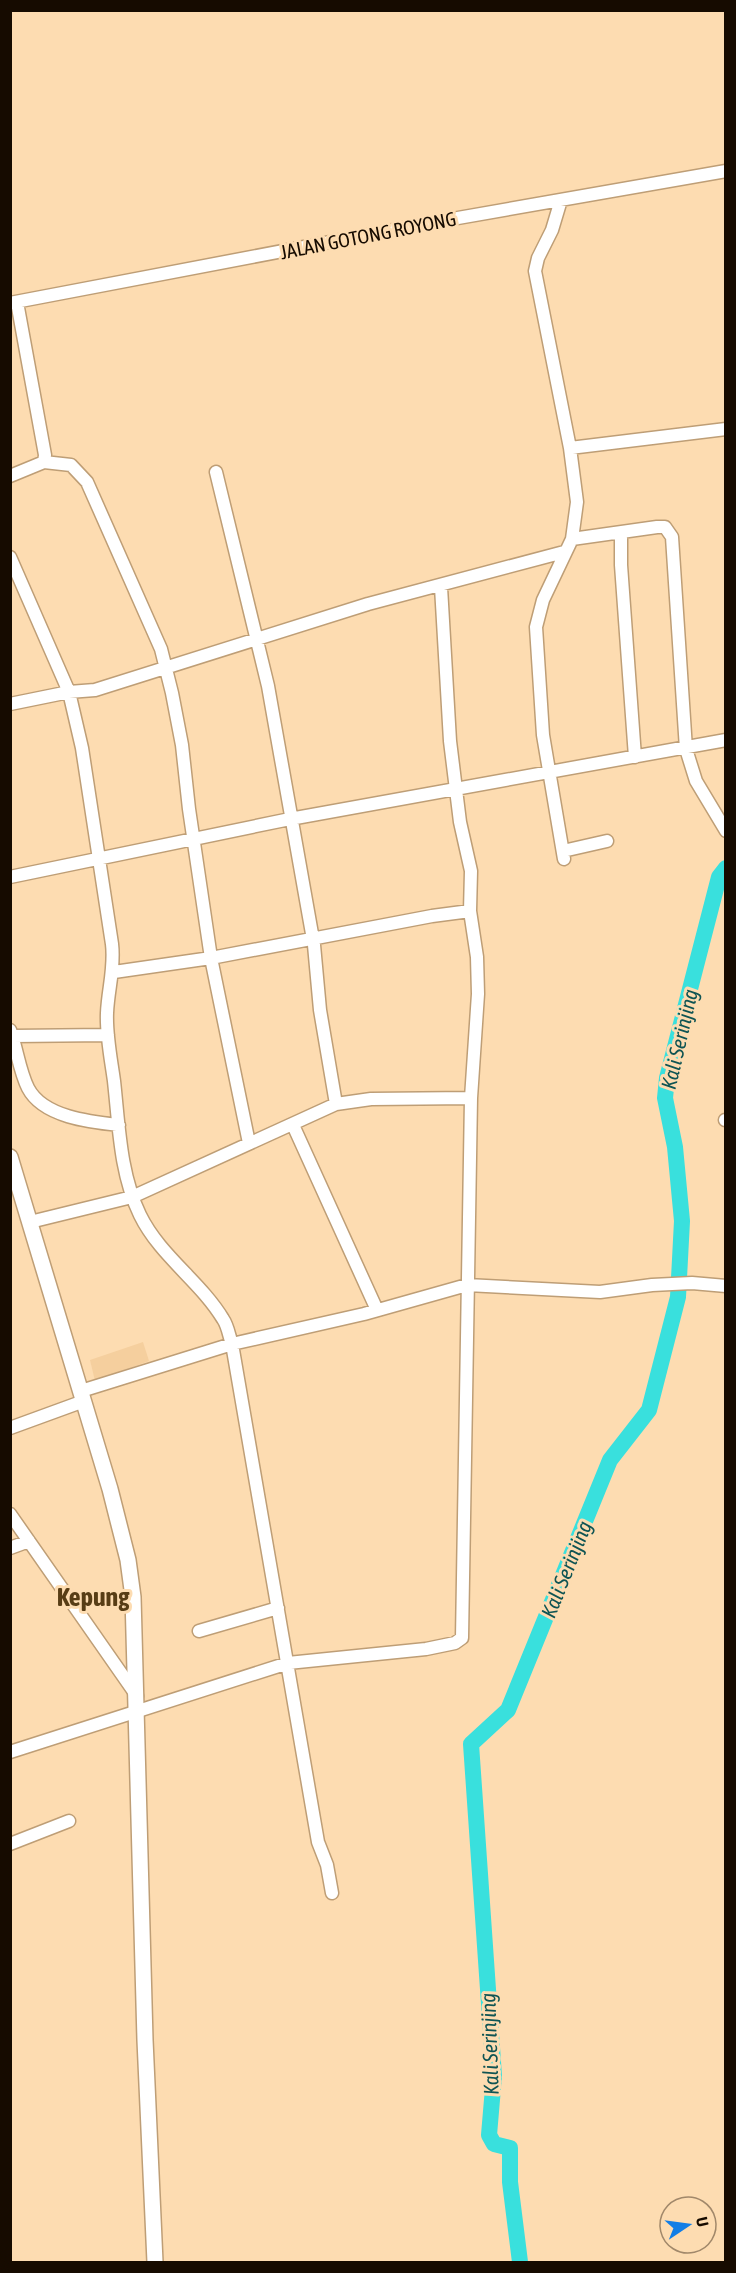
<svg xmlns="http://www.w3.org/2000/svg" width="736" height="2273" font-family="'Asap Condensed',sans-serif">
  <style>
    .built { fill: #f5cf9e }
    .lines { fill: none; stroke-linecap: round; stroke-linejoin: round }
    .river { stroke: #39e0dd; stroke-width: 16 }
    .minor-casing { stroke: #be9e76; stroke-width: 15 }
    .major-casing { stroke: #be9e76; stroke-width: 18 }
    .minor { stroke: #fff; stroke-width: 12 }
    .major { stroke: #fff; stroke-width: 15 }
    .labels { text-anchor: middle; dominant-baseline: central; stroke-width: 6; stroke-linejoin: round; paint-order: stroke }
    .street-label { font-size: 20px; fill: #160b00; stroke: #fddcb1 }
    .water-label { font-size: 21px; font-style: italic; fill: #0f5453; stroke: #fddcb1 }
    .district-label { font-size: 26px; font-weight: bold; fill: #583d15; stroke: #fddcb1 }
  </style>
  <rect width="100%" height="100%" fill="#fddcb1"/>
  <path class="built" d="M 143,1342 L 149,1361 L 95,1381 L 90,1360 Z"/>
  <g class="lines">
    <path class="river" d="M 520,2262 L 510,2182 L 510,2148 L 494,2144 L 489,2135 L 494,2076 L 471,1744 L 508,1710 L 610,1460 L 649,1410 L 678,1297 L 682,1221 L 675,1147 L 665,1098 L 667,1078 L 719,877 L 726,868"/>
    <g class="minor-casing">
      <path id="minor" d="M 561,200 L 552,230 L 538,258 L 535,271 L 570,448 L 577,502 L 572,539 L 543,600 L 536,627 L 543,735 L 564,859
        M 10,303 L 435,222 L 726,171
        M 570,448 L 726,429
        M 44,462 L 71,465 L 87,482 L 161,649 L 172,693 L 182,745 L 189,809 L 211,958 L 249,1143
        M 216,472 L 268,686 L 314,945 L 320,1010 L 336,1104
        M 10,476 L 44,462 L 45,455 L 17,302
        M 621,533 L 621,565 L 635,757
        M 572,539 L 657,527 L 665,527 L 672,537 L 686,749 L 696,781 L 726,831
        M 10,557 L 69,692 L 82,748 L 112,944 C 115,968 108,989 107,1013 C 106,1035 111,1059 114,1081 C 119,1126 120,1174 140,1215 C 160,1256 200,1281 223,1319 C 228,1326 229,1336 232,1344 L 318,1842 L 327,1865 L 332,1893
        M 10,704 L 69,692 L 95,690 L 368,604 L 564,552
        M 563,851 L 607,841
        M 10,877 L 290,819 L 726,740
        M 114,972 L 211,958 L 432,916 L 470,911
        M 10,1030 C 17,1048 19,1070 28,1088 C 43,1117 90,1122 119,1125
        M 13,1036 L 108,1035
        M 725,1120 L 726,1120
        M 293,1125 L 377,1310
        M 30,1222 L 132,1197 L 336,1104 L 371,1099 L 471,1098
        M 81,1391 L 232,1344 L 364,1314 L 467,1285 L 600,1292 L 652,1285 L 692,1283 L 726,1286
        M 10,1428 L 84,1401
        M 10,1514 L 137,1696
        M 10,1548 L 29,1541
        M 199,1631 L 278,1608
        M 10,1752 L 288,1663 L 426,1649 L 455,1643 L 462,1638 L 471,1098 L 478,994 L 477,957 L 470,911 L 471,871 L 460,822 L 450,741 L 441,587
        M 10,1844 L 69,1821"/>
    </g>
    <g class="major-casing">
      <path id="major" d="M 10,1157 L 110,1489 L 128,1560 L 133,1597 L 145,2040 L 155,2262"/>
    </g>
    <use href="#minor" class="minor"/>
    <use href="#major" class="major"/>
  </g>
  <g class="labels">
    <g class="street-label">
      <text transform="translate(368 235) rotate(-11)">JALAN GOTONG ROYONG</text>
    </g>
    <g class="water-label">
      <text transform="translate(679 1039) rotate(-77)">Kali Serinjing</text>
      <text transform="translate(566 1569) rotate(-68)">Kali Serinjing</text>
      <text transform="translate(489 2044) rotate(-92)">Kali Serinjing</text>
    </g>
    <g class="district-label">
      <text x="93" y="1597">Kepung</text>
    </g>
  </g>
  <rect width="736" height="2273" fill="none" stroke="#160b00" stroke-width="24"/>
  <g transform="translate(688 2225) rotate(77)"><circle r="28" fill="#fddcb1" stroke="#a1886a" stroke-width="1.5"/>
  <path d="M0-4.5L10 22L0 15L-10 22Z" fill="#127ee6"/>
  <text y="-9" font-size="16" font-weight="bold" text-anchor="middle" fill="#160b00">U</text>
  </g>
</svg>
